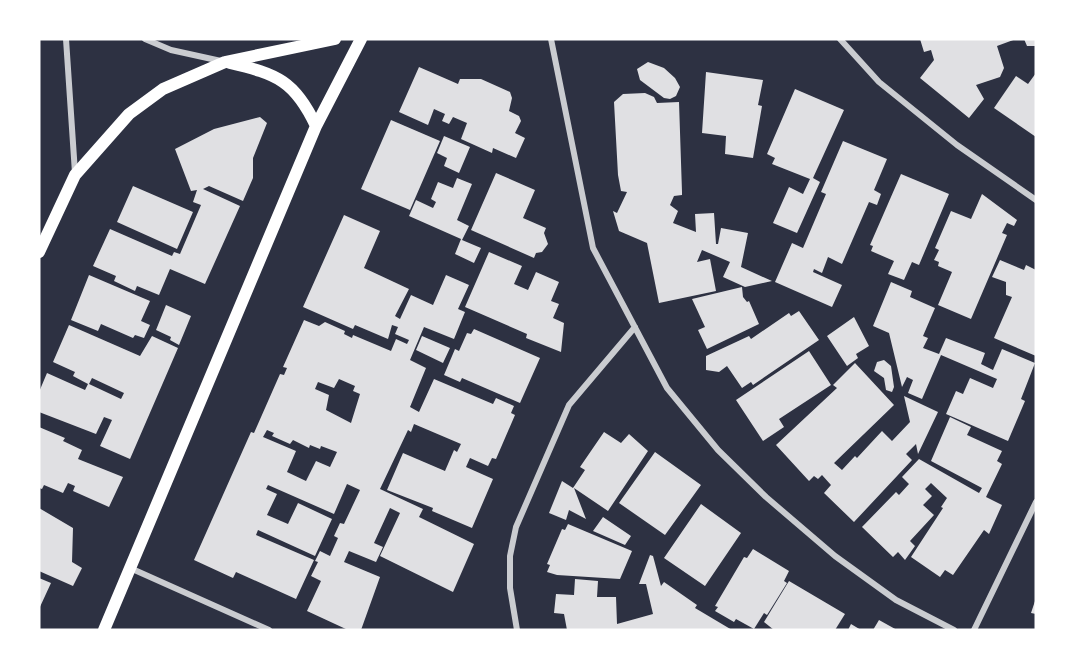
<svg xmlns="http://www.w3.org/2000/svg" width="1075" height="669" font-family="'Varela Round',sans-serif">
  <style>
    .building { fill: #e0e0e3; fill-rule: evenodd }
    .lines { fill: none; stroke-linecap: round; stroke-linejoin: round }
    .minor { stroke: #caccd0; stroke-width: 6 }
    .secondary { stroke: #fff; stroke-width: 12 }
  </style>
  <rect width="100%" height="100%" fill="#2d3142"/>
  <path class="building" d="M 920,39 L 1016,39 L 997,46 L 1004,68 L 1000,77 L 976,85 L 984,99 L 969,118 L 920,78 L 934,60 L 931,50 L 924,52 Z
    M 1024,39 L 1036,39 L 1036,46 L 1027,46 Z
    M 648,62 L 664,68 L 675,78 L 680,87 L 676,96 L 670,99 L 664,98 L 640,80 L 637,69 Z
    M 419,67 L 458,84 L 460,79 L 481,79 L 510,92 L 512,98 L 509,111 L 519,116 L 521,121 L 515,133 L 525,138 L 516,158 L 493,148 L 492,153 L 461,139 L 467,123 L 453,117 L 449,124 L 442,121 L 445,114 L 434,109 L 428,125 L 399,112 Z
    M 706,72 L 763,80 L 758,105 L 762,106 L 753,158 L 725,154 L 726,136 L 702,133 Z
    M 1036,73 L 1036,137 L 994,108 L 1016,76 L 1028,84 Z
    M 795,89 L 844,110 L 813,178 L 820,182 L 797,233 L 773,223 L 789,187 L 803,194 L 810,179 L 772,164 L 775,158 L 767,154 Z
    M 645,93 L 654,97 L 657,103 L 679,102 L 682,192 L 682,195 L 674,196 L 670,205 L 678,211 L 673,223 L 696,232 L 695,214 L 714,213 L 716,244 L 718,244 L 721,228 L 748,233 L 741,267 L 772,281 L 745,287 L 723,277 L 730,262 L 702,250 L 697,262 L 710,259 L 716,291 L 659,303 L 647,243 L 619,231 L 613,211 L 617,213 L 627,192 L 621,191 L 618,175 L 614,102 L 623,94 Z
    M 260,117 L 267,123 L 253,158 L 253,178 L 243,201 L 209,186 L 203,189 L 240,206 L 205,284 L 170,269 L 159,295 L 137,286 L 135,291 L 114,281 L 116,276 L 93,266 L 110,229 L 172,256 L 174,252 L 180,254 L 201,205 L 193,202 L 197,190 L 191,191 L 175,149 L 214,129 Z
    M 391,120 L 440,141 L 410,210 L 361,189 Z
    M 444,136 L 470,147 L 459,173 L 444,166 L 447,158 L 437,153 Z
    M 843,141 L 887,159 L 874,190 L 881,194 L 877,205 L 869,202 L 842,264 L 828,257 L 822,273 L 814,269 L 813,272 L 842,285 L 832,307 L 775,282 L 792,243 L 803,248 L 826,194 L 821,192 Z
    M 496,173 L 535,190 L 523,218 L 546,228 L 544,233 L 548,244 L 542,252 L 536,253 L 534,258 L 471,230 Z
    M 901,174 L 949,194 L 919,265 L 912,262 L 904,280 L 888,274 L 894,261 L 871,251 L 873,246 L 870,245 Z
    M 457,178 L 472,184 L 457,220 L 469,226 L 462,240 L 481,248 L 474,263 L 455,254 L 461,239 L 409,216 L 416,200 L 433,208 L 436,202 L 431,199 L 438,182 L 453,188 Z
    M 133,186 L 193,212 L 177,249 L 117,222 Z
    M 982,194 L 1017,220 L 1014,226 L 1007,223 L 1002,233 L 1007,235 L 971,319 L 938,305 L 952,272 L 938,266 L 939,262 L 934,260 L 939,250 L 935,248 L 951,211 L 971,219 Z
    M 344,215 L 380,231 L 364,268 L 409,289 L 395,316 L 400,319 L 411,295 L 433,305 L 446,275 L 469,285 L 458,309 L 465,312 L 454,339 L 424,327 L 410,360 L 426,368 L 410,407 L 419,412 L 434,379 L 493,404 L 496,398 L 514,406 L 511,413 L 515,415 L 496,459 L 492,458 L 488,466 L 470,458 L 466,467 L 493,479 L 472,528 L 432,511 L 433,508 L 387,490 L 403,453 L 445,471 L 454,450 L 457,452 L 461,444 L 414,424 L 411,432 L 408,430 L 380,489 L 423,509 L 419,517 L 474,544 L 453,592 L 380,556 L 400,513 L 390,508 L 374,543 L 383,547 L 376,562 L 349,551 L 344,562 L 380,577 L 361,630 L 348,630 L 307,611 L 321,581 L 311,576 L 318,562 L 315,561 L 320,551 L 330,556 L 338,538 L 334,536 L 340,523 L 344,524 L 360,490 L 347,484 L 334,514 L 268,485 L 266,489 L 277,494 L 267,515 L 288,524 L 298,503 L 332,519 L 315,556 L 258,530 L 256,535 L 314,560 L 296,599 L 236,572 L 233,578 L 194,560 L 251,432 L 254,433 L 280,374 L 284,375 L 287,368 L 283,367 L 304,320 L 319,326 L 325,322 L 345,331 L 344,334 L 352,338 L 353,335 L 391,351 L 396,339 L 407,344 L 409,340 L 395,334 L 398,327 L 392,325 L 388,339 L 355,325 L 353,329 L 303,307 ZM 339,379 L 355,386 L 353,391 L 360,394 L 351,423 L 326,410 L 329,395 L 315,389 L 318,382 L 334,388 ZM 267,430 L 274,433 L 272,436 L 290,444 L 293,440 L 309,448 L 310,445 L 320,449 L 321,446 L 337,452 L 330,467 L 316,461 L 306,481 L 287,472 L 296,451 L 263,437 Z
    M 489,252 L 522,266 L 514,284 L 528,290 L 536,272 L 559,282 L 551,301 L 559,304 L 553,318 L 564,323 L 561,352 L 526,338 L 527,334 L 465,307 Z
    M 1000,260 L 1024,270 L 1026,265 L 1036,270 L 1036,356 L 994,338 L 1012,297 L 1006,295 L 1006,282 L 992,277 Z
    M 89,275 L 150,301 L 141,321 L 150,325 L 144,338 L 135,335 L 133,338 L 101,324 L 98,331 L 71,320 Z
    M 891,282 L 912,291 L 910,297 L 935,308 L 923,336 L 928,338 L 923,348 L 939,354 L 946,338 L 985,353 L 981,364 L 993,370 L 1002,349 L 1035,363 L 1021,399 L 1025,401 L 1008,441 L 946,414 L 956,391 L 963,394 L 970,378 L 993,388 L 997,379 L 941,355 L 922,399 L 908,393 L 913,380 L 907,377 L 902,387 L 889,333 L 873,326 Z
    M 742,287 L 743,297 L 747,302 L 749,301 L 759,324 L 707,349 L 698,330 L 705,327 L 692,299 Z
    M 166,305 L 191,316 L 179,345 L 170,340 L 171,337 L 156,330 Z
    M 799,311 L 819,340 L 753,385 L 751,382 L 742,388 L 727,366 L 719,372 L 706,370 L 706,356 L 749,336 L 751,339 L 789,313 L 791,316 Z
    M 854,317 L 869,346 L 856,354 L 858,358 L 847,366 L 827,336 Z
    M 69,325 L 140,356 L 152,336 L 178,348 L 130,459 L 100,446 L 112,420 L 104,417 L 96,434 L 39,412 L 39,392 L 47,373 L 85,390 L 88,384 L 73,376 L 75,372 L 53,362 ZM 92,378 L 124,393 L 121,399 L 89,384 Z
    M 474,329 L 540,358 L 520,403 L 462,378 L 460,382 L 444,375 L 455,349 L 459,351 L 467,333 L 471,334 Z
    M 422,336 L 450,348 L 443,363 L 416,350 Z
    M 809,351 L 831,385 L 779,419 L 784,427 L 763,441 L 736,400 Z
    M 884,360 L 891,366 L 894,387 L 892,392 L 886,390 L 884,378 L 874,371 L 877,362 Z
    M 855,363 L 894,405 L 834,463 L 842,470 L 855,456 L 857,458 L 882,431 L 892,441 L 910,422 L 904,396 L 938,412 L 918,454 L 916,444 L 906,454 L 912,460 L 854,522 L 824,493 L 831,485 L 822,475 L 818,479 L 814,476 L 809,481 L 776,445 L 837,388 L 833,385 Z
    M 950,417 L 971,427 L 967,435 L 1002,451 L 997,461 L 1002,464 L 986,497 L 1002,505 L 989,534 L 984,530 L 953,575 L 945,570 L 940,577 L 911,557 L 943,508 L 941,507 L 947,498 L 931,483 L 925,489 L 932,496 L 923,505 L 934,515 L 910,541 L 915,546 L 905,560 L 898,552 L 893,557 L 862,527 L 896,492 L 899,495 L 909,484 L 902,477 L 919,459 L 979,493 L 982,488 L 931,461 Z
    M 39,427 L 65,438 L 63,441 L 82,450 L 78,459 L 123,477 L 109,507 L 73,491 L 75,486 L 68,483 L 63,493 L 44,485 L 42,489 L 39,488 Z
    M 604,432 L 621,443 L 629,434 L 648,451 L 608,511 L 574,488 L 586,519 L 569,510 L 566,520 L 549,513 L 562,481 L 573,488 L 585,470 L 580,467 Z
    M 655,452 L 701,485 L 665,535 L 619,503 Z
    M 701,504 L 741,533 L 705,586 L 664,558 Z
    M 39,508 L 73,528 L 72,562 L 82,568 L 73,586 L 39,571 Z
    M 603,517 L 631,536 L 625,545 L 593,531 Z
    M 568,524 L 632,551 L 620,579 L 557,575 L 547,572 L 550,565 L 547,564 L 562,529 L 565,530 Z
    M 753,549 L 789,571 L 784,581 L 787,583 L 767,615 L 764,613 L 754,629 L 736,619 L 734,622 L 715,611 L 718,607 L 715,606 L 744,557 L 747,558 Z
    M 650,555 L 653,556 L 661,586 L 664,582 L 697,605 L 695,608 L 732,630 L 567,630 L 564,614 L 554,613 L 556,594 L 574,595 L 575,579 L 598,581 L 597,597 L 616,597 L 617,624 L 653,614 L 646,584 L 639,584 Z
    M 39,578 L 51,583 L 39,609 Z
    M 789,581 L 845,614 L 835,630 L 774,630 L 764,622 Z
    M 1036,598 L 1036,614 L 1031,613 Z
    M 879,620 L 897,630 L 873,630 Z
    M 851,624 L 861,630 L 848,630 Z"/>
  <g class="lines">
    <path class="minor" d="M 66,39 L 75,173
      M 145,39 L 171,50 L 221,61
      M 551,39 L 593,248 L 667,388 L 718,450 L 766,497 L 835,556 L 896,600 L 954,630
      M 840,39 L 879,82 L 957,145 L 1036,200
      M 130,568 L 269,630
      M 517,630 L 510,588 L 510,556 L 516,527 L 569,405 L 635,327
      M 974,630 L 1036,502"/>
    <path class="secondary" d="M 230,63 C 277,74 295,81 316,126
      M 39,252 L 75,175 L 129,114 L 163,89 L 225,62 L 335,39
      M 104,630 L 316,126 L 361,39"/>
  </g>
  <rect width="1075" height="669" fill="none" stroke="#ffffff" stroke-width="81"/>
</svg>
